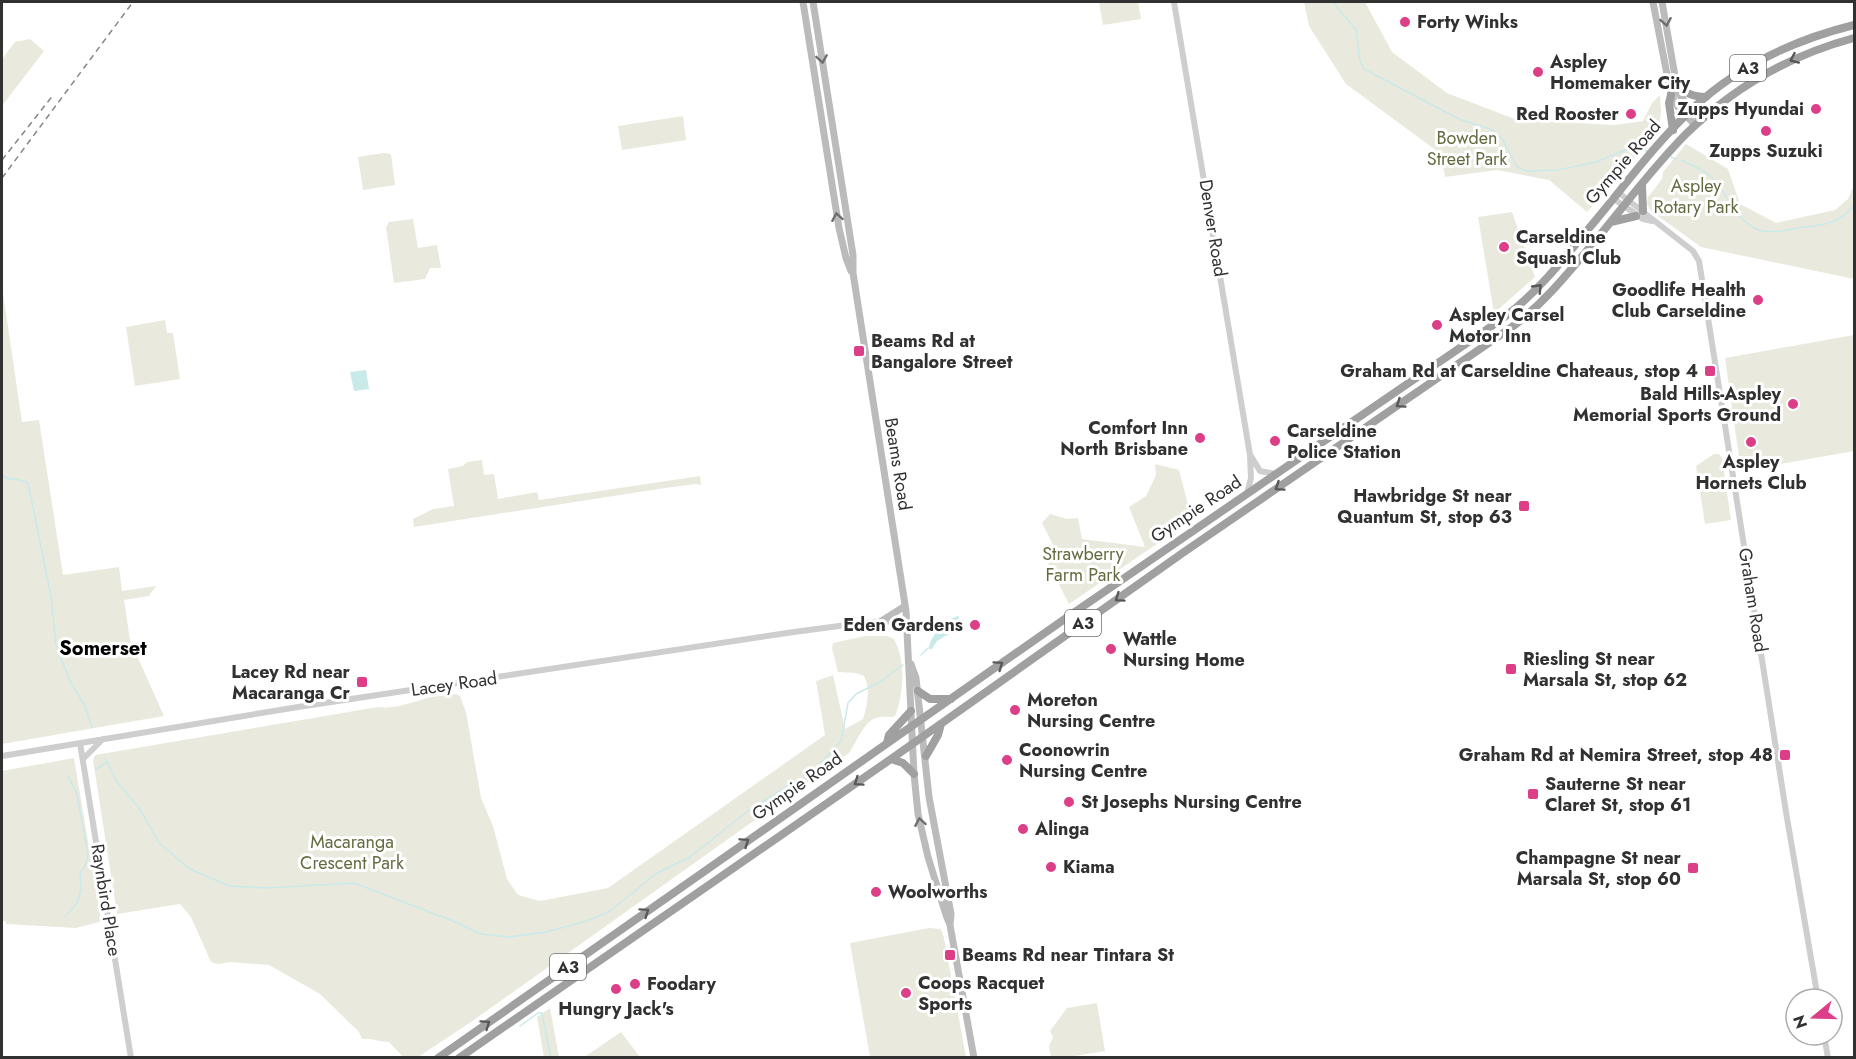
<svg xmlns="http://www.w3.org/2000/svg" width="1856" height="1059" font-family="Jost,sans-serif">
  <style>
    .green { fill: #e9eadd }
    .water { fill: #cae9e9 }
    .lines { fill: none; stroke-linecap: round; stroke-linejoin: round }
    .stream { stroke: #cae9e9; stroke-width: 1.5 }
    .tertiary { stroke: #cecece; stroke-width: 6 }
    .secondary { stroke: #bbb; stroke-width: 7 }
    .trunk { stroke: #a0a0a0; stroke-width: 8 }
    .rail { stroke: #868686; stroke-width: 1.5; stroke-dasharray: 6 4.5; stroke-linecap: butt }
    .oneway { stroke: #6f6f6f }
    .oneway2 { stroke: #585858 }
    .poi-dot { fill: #dc3e87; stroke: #fff; stroke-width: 2 }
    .labels { text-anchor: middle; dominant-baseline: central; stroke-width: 6; stroke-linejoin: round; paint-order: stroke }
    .shield { fill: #fff; stroke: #6f6f6f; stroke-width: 1.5 }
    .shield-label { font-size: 16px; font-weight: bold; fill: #313131 }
    .poi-label { font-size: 18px; font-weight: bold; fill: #313131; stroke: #fff; text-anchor: start }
    .park-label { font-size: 18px; fill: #656b40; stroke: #fff }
    .street-label { font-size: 18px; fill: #313131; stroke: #fff }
    .neighbourhood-label { font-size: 20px; font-weight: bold; fill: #000; stroke: #fff }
  </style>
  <rect width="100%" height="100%" fill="#fff"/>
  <path class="green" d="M 1099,2 L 1138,2 L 1141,19 L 1103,25 Z
    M 1304,2 L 1365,2 L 1392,52 L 1447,93 L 1517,120 L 1615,125 L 1643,121 L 1652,103 L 1660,95 L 1661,111 L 1658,135 L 1641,150 L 1587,212 L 1549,180 L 1497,170 L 1445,177 L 1441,154 L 1346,84 L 1309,26 Z
    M 30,39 L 44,51 L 2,106 L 2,59 L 15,42 Z
    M 683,116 L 686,140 L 622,150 L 618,126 Z
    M 1686,144 L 1728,169 L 1740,204 L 1776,223 L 1835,210 L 1848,199 L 1854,185 L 1854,279 L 1701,247 L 1651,211 L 1647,204 L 1648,197 L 1662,179 L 1663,172 Z
    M 383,153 L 391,154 L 395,185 L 363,190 L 358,157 Z
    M 1512,212 L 1535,277 L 1494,313 L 1478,217 Z
    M 413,219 L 418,248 L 437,245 L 441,268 L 430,268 L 425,279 L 394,283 L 386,227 L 389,222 Z
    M 2,286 L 22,422 L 39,420 L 63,575 L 119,567 L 122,591 L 156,586 L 149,596 L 124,600 L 130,640 L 164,716 L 2,744 Z
    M 165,320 L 167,333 L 173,333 L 180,379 L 135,386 L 126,327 Z
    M 1854,335 L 1854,451 L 1741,471 L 1725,358 Z
    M 1714,454 L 1719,454 L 1722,458 L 1731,520 L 1705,524 L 1696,466 Z
    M 482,460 L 484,475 L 494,474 L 498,499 L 537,492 L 539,500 L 700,476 L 701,485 L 696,484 L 665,488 L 414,527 L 413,519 L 433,509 L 454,506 L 448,469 L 463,466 L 467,462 Z
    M 1155,464 L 1179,470 L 1192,520 L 1069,604 L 1048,563 L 1059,557 L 1042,523 L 1050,514 L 1067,519 L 1078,518 L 1082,539 L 1145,547 L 1129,507 L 1146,496 L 1156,475 Z
    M 865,636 L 887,636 L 894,639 C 906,661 904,693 895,716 C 889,718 886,716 880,717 C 865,718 857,742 849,753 L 471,1022 L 418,1057 L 403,1057 L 389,1042 C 379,1042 372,1038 362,1039 L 359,1032 L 320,994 L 269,965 L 230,962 L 218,964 L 211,962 L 191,917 L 180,904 L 117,914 L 93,760 L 95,755 L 378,707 C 395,709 411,703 427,698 C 436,696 446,696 456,694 L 460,696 L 466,712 L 481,798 L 493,826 L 507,879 L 518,895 L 540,901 L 608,888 L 825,735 L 816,681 L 833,675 L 845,729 L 863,719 C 867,705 871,689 864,676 L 856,673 L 838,672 L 832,648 L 833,643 Z
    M 74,758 L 101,919 L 99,922 L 76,928 L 6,924 L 6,921 L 3,921 L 2,911 L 2,771 Z
    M 929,928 L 941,929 L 944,938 L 966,1057 L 870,1057 L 850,943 Z
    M 1097,1003 L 1105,1051 L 1069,1057 L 1051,1057 L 1049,1046 L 1053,1037 L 1050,1031 L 1067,1008 Z
    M 550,1008 L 559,1057 L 544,1057 L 537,1017 Z
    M 621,1032 L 640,1057 L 586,1057 L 586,1056 Z"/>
  <path class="water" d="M 366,370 L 369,389 L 354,391 L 350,372 Z
    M 959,616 L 957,629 L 937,641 L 932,649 L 929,649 C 929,637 946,618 959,616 Z"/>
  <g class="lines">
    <path class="stream" d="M 1333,2 L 1356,30 L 1360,61 L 1364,69 L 1459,119 L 1493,130 L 1503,140 L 1517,167 L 1527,171 L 1558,170 L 1596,162 L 1627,149 L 1649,151
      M 1671,157 L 1676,159
      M 1681,160 C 1691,165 1706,170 1713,179 C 1728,195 1737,222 1759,230 C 1773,234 1791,229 1805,227 C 1827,225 1839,222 1854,206
      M 2,476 C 10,481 19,478 28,483 L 51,597 L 56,645 L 69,679 L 85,706 L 92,727
      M 921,655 L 928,648
      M 105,758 L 117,782 L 140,809 L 159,843 L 190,869 L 229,886 L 266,888 L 354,883 L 453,921 L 481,934 L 509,937 L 546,932 L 587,921 L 610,911 L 657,873 L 690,857 L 748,811 L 794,782 L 808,777 L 841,741 L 848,703 L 856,694 L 880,682 L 903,665
      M 96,769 L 107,762
      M 65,917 L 77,903 L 81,890 L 80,874 L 86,864 L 88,855 L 77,794 L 68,776
      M 520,1026 L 538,1013 L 542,1013 L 551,1058"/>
    <path class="tertiary" d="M 1174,2 L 1250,455 L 1251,478 L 1247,494
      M 1619,193 L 1693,251 L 1699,261 L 1787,818 L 1818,999
      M 1614,199 L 1643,219 L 1652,221
      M 1251,456 L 1260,471 L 1276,474
      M 80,743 L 131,1058
      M 2,756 L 298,707 L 794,632 L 869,622 L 907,621
      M 83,759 L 103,739
      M 1824,1035 L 1828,1058"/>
    <path class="secondary" d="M 803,2 L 839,228 L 846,258 L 851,271
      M 813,2 L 853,255 L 853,273 L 906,611 L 914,774 L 918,814 L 928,857 L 946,915 L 950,925
      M 1653,2 L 1671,95 L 1678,107 L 1695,125
      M 1662,2 L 1678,93 L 1701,121
      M 880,622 L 905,606
      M 911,664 L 916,678 L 929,797 L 951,914 L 950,925 L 974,1058"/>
    <path class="trunk" d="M 1676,84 C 1685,93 1693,97 1706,97
      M 1671,95 L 1669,103 L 1673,130
      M 1642,185 L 1643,211
      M 1611,222 L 1636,216
      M 918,691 L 930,699 L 951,699
      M 887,743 L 889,735 L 911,711
      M 926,756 L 938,735 L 941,724
      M 891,759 L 903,763 L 914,774
      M 438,1058 L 1069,616 L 1502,319 C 1537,293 1563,260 1590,227 C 1623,188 1654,145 1691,110 C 1737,66 1794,40 1854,25
      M 459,1058 L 891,759 L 1184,552 L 1512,327 C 1547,301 1572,268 1600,235 C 1628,201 1655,165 1686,134 C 1733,88 1791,55 1854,38"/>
    <path class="rail" d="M 2,160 L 54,94
      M 2,178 L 133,2"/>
  </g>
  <defs><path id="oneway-chevron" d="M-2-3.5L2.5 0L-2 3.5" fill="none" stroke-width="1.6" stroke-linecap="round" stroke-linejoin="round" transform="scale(1.5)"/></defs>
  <g class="oneway">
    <use href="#oneway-chevron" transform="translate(1666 22) rotate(80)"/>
    <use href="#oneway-chevron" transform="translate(822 59) rotate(81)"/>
    <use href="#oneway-chevron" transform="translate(837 217) rotate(-100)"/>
    <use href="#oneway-chevron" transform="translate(920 822) rotate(-100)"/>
  </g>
  <g class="oneway2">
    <use href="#oneway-chevron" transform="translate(1794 59) rotate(156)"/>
    <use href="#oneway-chevron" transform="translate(1538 288) rotate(-46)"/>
    <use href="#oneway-chevron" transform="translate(1400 404) rotate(146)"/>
    <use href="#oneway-chevron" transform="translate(1279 487) rotate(146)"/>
    <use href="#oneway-chevron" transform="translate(1119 598) rotate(145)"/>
    <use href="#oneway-chevron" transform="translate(999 665) rotate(-35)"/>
    <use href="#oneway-chevron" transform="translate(858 782) rotate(145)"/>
    <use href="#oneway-chevron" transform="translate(745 842) rotate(-34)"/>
    <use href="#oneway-chevron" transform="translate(645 912) rotate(-35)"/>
    <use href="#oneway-chevron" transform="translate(486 1024) rotate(-35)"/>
  </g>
  <g class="poi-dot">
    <circle cx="1405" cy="22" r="6"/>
    <circle cx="1538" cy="72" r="6"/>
    <circle cx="1816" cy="109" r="6"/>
    <circle cx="1631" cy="114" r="6"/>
    <circle cx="1766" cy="131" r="6"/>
    <circle cx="1504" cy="247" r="6"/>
    <circle cx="1758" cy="300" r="6"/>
    <circle cx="1437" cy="325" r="6"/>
    <rect x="853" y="345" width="12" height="12" rx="3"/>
    <rect x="1704" y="365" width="12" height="12" rx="3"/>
    <circle cx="1793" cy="404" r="6"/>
    <circle cx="1200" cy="438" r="6"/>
    <circle cx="1275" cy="441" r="6"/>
    <circle cx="1751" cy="442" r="6"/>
    <rect x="1518" y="500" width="12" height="12" rx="3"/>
    <circle cx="975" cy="625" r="6"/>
    <circle cx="1111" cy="649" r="6"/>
    <rect x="1505" y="663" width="12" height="12" rx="3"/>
    <rect x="356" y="676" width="12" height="12" rx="3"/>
    <circle cx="1015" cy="710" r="6"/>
    <rect x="1779" y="749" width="12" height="12" rx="3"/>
    <circle cx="1007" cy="760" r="6"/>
    <rect x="1527" y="788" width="12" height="12" rx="3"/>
    <circle cx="1069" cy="802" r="6"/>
    <circle cx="1023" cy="829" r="6"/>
    <circle cx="1051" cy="867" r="6"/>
    <rect x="1687" y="862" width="12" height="12" rx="3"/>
    <circle cx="876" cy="892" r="6"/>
    <rect x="944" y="949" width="12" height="12" rx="3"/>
    <circle cx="635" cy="984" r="6"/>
    <circle cx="616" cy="989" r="6"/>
    <circle cx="906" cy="993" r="6"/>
  </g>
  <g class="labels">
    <g class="shield">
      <rect x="1730" y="55" width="36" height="26" rx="4.5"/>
      <rect x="1065" y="610" width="36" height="26" rx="4.5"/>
      <rect x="550" y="954" width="36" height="26" rx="4.5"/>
    </g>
    <g class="shield-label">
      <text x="1748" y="68">A3</text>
      <text x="1083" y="623">A3</text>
      <text x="568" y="967">A3</text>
    </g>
    <g class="poi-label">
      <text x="1417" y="22">Forty Winks</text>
      <text x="1550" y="62">Aspley<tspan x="1550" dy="21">Homemaker City</tspan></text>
      <text x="1804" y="109" text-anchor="end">Zupps Hyundai</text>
      <text x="1619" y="114" text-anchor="end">Red Rooster</text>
      <text x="1766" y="151" text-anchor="middle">Zupps Suzuki</text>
      <text x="1516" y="237">Carseldine<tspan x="1516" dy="21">Squash Club</tspan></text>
      <text x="1746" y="290" text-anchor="end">Goodlife Health<tspan x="1746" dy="21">Club Carseldine</tspan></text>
      <text x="1449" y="315">Aspley Carsel<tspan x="1449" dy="21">Motor Inn</tspan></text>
      <text x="871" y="341">Beams Rd at<tspan x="871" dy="21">Bangalore Street</tspan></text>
      <text x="1698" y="371" text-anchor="end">Graham Rd at Carseldine Chateaus, stop 4</text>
      <text x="1781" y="394" text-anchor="end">Bald Hills-Aspley<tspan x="1781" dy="21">Memorial Sports Ground</tspan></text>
      <text x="1188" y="428" text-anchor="end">Comfort Inn<tspan x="1188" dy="21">North Brisbane</tspan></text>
      <text x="1287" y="431">Carseldine<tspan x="1287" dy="21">Police Station</tspan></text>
      <text x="1751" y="462" text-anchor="middle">Aspley<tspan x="1751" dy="21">Hornets Club</tspan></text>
      <text x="1512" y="496" text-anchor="end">Hawbridge St near<tspan x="1512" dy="21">Quantum St, stop 63</tspan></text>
      <text x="963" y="625" text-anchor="end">Eden Gardens</text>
      <text x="1123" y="639">Wattle<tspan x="1123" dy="21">Nursing Home</tspan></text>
      <text x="1523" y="659">Riesling St near<tspan x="1523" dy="21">Marsala St, stop 62</tspan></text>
      <text x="350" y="672" text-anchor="end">Lacey Rd near<tspan x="350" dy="21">Macaranga Cr</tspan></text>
      <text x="1027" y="700">Moreton<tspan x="1027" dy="21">Nursing Centre</tspan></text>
      <text x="1019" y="750">Coonowrin<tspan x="1019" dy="21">Nursing Centre</tspan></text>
      <text x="1773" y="755" text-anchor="end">Graham Rd at Nemira Street, stop 48</text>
      <text x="1545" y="784">Sauterne St near<tspan x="1545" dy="21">Claret St, stop 61</tspan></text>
      <text x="1081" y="802">St Josephs Nursing Centre</text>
      <text x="1035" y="829">Alinga</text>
      <text x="1681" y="858" text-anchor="end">Champagne St near<tspan x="1681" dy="21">Marsala St, stop 60</tspan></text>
      <text x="1063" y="867">Kiama</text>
      <text x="888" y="892">Woolworths</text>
      <text x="962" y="955">Beams Rd near Tintara St</text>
      <text x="918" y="983">Coops Racquet<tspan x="918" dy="21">Sports</tspan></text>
      <text x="647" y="984">Foodary</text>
      <text x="616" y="1009" text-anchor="middle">Hungry Jack's</text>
    </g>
    <g class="park-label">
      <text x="1467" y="138">Bowden<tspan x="1467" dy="21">Street Park</tspan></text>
      <text x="1696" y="186">Aspley<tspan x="1696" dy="21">Rotary Park</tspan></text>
      <text x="1083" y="554">Strawberry<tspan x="1083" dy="21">Farm Park</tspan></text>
      <text x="352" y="842">Macaranga<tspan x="352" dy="21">Crescent Park</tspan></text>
    </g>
    <g class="street-label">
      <text transform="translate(1623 162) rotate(-49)">Gympie Road</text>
      <text transform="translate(1213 228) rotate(81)">Denver Road</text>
      <text transform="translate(898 464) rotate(81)">Beams Road</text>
      <text transform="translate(1196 509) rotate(-34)">Gympie Road</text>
      <text transform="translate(1753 600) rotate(81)">Graham Road</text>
      <text transform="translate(454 684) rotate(-8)">Lacey Road</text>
      <text transform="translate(797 786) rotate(-35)">Gympie Road</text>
      <text transform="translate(106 900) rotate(81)">Raynbird Place</text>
    </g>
    <g class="neighbourhood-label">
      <text x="103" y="648">Somerset</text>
    </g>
  </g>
  <rect width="1856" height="1059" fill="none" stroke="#313131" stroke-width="6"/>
  <g transform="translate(1814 1017) rotate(251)"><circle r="28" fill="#ffffff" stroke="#adadad" stroke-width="1.5"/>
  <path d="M0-4.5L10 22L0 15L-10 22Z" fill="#dc3e87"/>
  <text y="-9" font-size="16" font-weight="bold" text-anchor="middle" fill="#313131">N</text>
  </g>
</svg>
